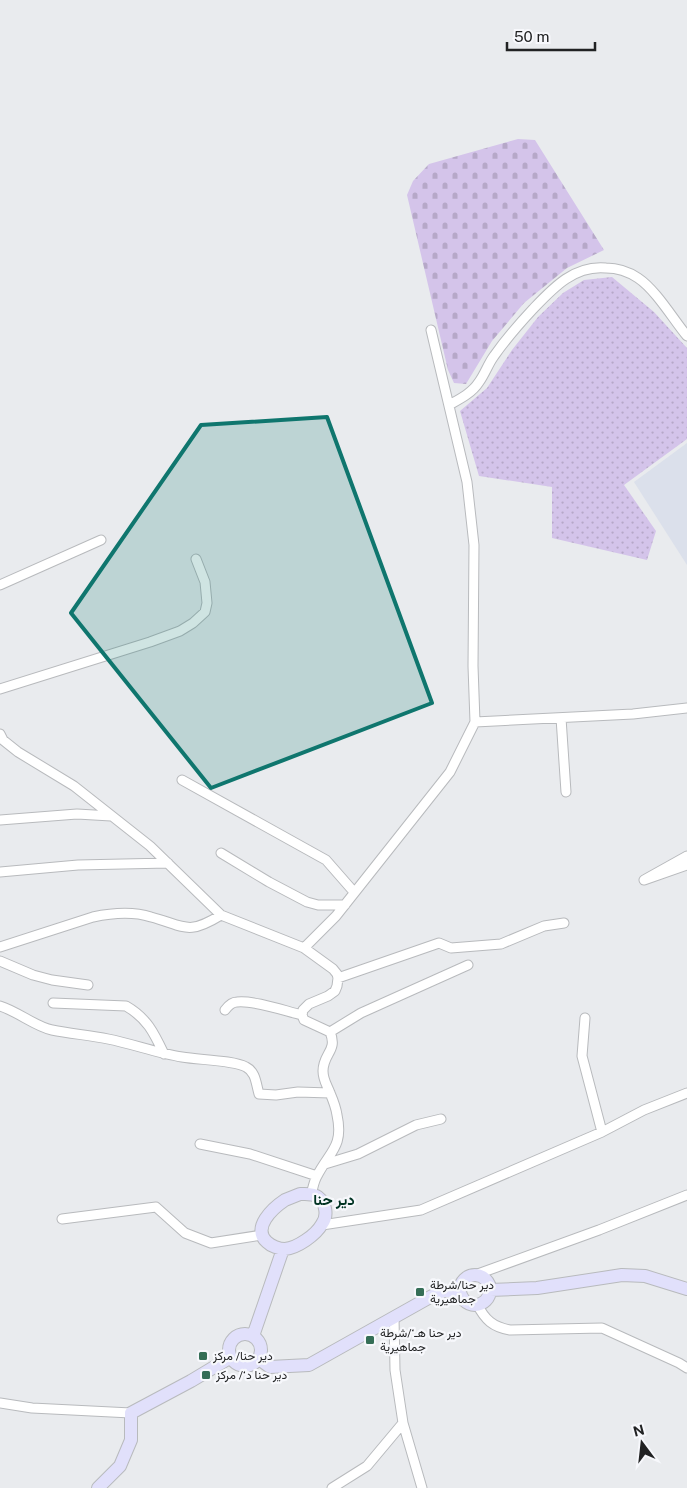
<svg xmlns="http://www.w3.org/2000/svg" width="687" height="1488" font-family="'Public Sans',Vazirmatn,sans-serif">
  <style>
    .built { fill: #dbe0eb }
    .grass { fill: url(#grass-dots) }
    .cemetery { fill: url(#cemetery-stones) }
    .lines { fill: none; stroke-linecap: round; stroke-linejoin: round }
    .street-casing { stroke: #b8babd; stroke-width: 11 }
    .secondary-casing { stroke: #b8babd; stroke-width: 14 }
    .street { stroke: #fff; stroke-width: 9 }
    .secondary { stroke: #e1e0fb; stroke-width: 12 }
    .marked { fill: #0f766e; fill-opacity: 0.2; stroke: #0f766e; stroke-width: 4; stroke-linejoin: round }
    .poi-dot { fill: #356e56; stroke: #f7f8fc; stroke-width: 2 }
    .labels { text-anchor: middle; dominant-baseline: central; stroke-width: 4.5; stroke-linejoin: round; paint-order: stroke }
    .poi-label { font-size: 12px; fill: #212223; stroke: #f7f8fc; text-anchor: start }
    .quarter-label { font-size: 15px; font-weight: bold; fill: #032; stroke: #f7f8fc }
  </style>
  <defs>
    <pattern id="grass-dots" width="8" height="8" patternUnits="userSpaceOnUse" patternTransform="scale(1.25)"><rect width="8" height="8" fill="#d4c4ea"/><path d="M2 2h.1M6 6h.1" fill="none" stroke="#b6a8c8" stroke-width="1.8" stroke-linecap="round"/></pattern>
    <pattern id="cemetery-stones" width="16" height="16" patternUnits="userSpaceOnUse" patternTransform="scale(1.25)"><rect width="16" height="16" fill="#d4c4ea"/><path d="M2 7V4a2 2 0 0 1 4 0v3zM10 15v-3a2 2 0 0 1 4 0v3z" fill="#b6a8c8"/></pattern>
  </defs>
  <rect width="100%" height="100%" fill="#e9ebee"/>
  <path class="built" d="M 687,443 L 687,565 L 634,482 Z"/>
  <path class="grass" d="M 612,277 L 654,312 L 687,348 L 687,439 L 624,485 L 656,531 L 647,560 L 552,538 L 552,487 L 479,476 L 460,411 L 487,388 L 512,350 L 538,317 L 563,293 L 584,280 Z"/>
  <path class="cemetery" d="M 518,139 L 535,140 L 604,250 L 567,268 L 524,303 L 492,341 L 466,384 L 454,383 L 448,370 L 407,195 L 413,181 L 429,164 Z"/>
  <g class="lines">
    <g class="street-casing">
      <path id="street" d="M 449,405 C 460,399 472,393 479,382 C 485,374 488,364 494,356 C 506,339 519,324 533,309 C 553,288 574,265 606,268 C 617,268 629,272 638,278 C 656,290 673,319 687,336
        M 0,585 L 101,540
        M 0,689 L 150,642 L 180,631 L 193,623 L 205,612 L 207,603 L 205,582 L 196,559
        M 561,718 L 566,792
        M 475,722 L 633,714 L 687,708
        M 0,734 L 3,740 L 18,752 L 74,786 L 150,846 L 221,915 L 304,948 L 333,969 L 337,974 L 338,978 L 337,986 L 335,991 L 328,996 L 309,1004 L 303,1010 L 302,1015 L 304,1020 L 330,1032 C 338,1051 323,1053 323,1071 C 323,1080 327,1085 330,1093 C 333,1100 336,1108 337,1115 C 344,1147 329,1152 317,1176 C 314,1181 313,1188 311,1194
        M 182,780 L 326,860 L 354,892
        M 0,820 L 77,814 L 111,816
        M 221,853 L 269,882 L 307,902 L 318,905 L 345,905
        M 687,856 L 644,880 L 687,865
        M 0,872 L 78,865 L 168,863
        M 0,947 L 93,917 C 112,913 132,911 151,917 C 185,926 187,936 221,915
        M 304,948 L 336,916 L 450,772 L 475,722 L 473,666 L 474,545 L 467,482 L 431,330
        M 0,961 L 33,975 L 52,980 L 88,985
        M 338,978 L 439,943 L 451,948 L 501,944 L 544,926 L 564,923
        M 53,1003 L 126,1006 C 147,1018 154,1033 164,1054
        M 0,1006 C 17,1011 36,1027 52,1030 C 71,1034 90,1035 108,1039 C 133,1044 157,1053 182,1057 C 199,1060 233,1060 246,1067 C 256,1072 256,1084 259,1094 L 276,1095 L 298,1092 L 330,1093
        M 225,1010 C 228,1006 232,1002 237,1002 C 254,1000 285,1011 302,1015
        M 585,1018 L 582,1056 L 602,1132
        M 330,1032 L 361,1013 L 468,965
        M 200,1144 L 250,1154 L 317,1176
        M 325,1164 L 358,1154 L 416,1125 L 441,1119
        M 62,1219 L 156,1207 L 185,1233 L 211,1243 L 262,1235
        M 322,1225 L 421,1210 L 602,1132 L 644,1110 L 687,1093
        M 475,1275 L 599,1230 L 687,1195
        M 477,1304 C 485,1320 493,1327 510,1330 L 602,1328 L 679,1363 L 687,1368
        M 394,1317 L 395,1370 L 403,1423 L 422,1488
        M 0,1403 L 32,1408 L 131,1413
        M 332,1488 L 367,1466 L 403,1423"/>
    </g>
    <g class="secondary-casing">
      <path id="secondary" d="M 300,1194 C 305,1194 313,1193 318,1197 C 326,1203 328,1216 322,1224 C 316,1235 297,1248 285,1249 C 279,1249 271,1246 267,1242 C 251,1228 273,1208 285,1200 C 290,1198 295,1196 300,1194 Z
        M460 1290a15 15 0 1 1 30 0a15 15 0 1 1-30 0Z
        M 490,1290 L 537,1288 L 622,1275 L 645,1276 L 687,1289
        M229 1350a16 16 0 1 1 32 0a16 16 0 1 1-32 0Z
        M 253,1336 L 283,1249
        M 259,1359 L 270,1367 L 309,1365 L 432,1296 L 444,1291 L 460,1291
        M 98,1488 L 120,1466 L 131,1440 L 131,1413 L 191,1381 L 231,1357"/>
    </g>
    <use href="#street" class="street"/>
    <use href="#secondary" class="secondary"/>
  </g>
  <path class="marked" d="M 327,417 L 432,703 L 211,788 L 71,613 L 201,425 Z"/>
  <g class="poi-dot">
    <rect x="415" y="1287" width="10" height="10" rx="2.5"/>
    <rect x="365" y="1335" width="10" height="10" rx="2.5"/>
    <rect x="198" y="1351" width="10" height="10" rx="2.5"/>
    <rect x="201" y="1370" width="10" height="10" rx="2.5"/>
  </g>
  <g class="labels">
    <g class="poi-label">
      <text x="430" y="1285">دير حنا/شرطة<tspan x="430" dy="14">جماهيرية</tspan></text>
      <text x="380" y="1333">دير حنا هـ‘/شرطة<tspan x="380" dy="14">جماهيرية</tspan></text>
      <text x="213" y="1356">دير حنا/ مركز</text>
      <text x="216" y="1375">دير حنا د‘/ مركز</text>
    </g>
    <g class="quarter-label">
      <text x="334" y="1199">دير حنا</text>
    </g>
  </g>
  <g transform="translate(642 1443) rotate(345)" stroke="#f7f8fc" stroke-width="4" paint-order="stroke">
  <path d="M0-4L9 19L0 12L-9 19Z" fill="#212223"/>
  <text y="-8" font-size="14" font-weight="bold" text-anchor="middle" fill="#212223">N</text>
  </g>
  <path d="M507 42v8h88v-8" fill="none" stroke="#212223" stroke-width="2.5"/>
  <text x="514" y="42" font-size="15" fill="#212223" stroke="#f7f8fc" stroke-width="4" paint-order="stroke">50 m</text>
</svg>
